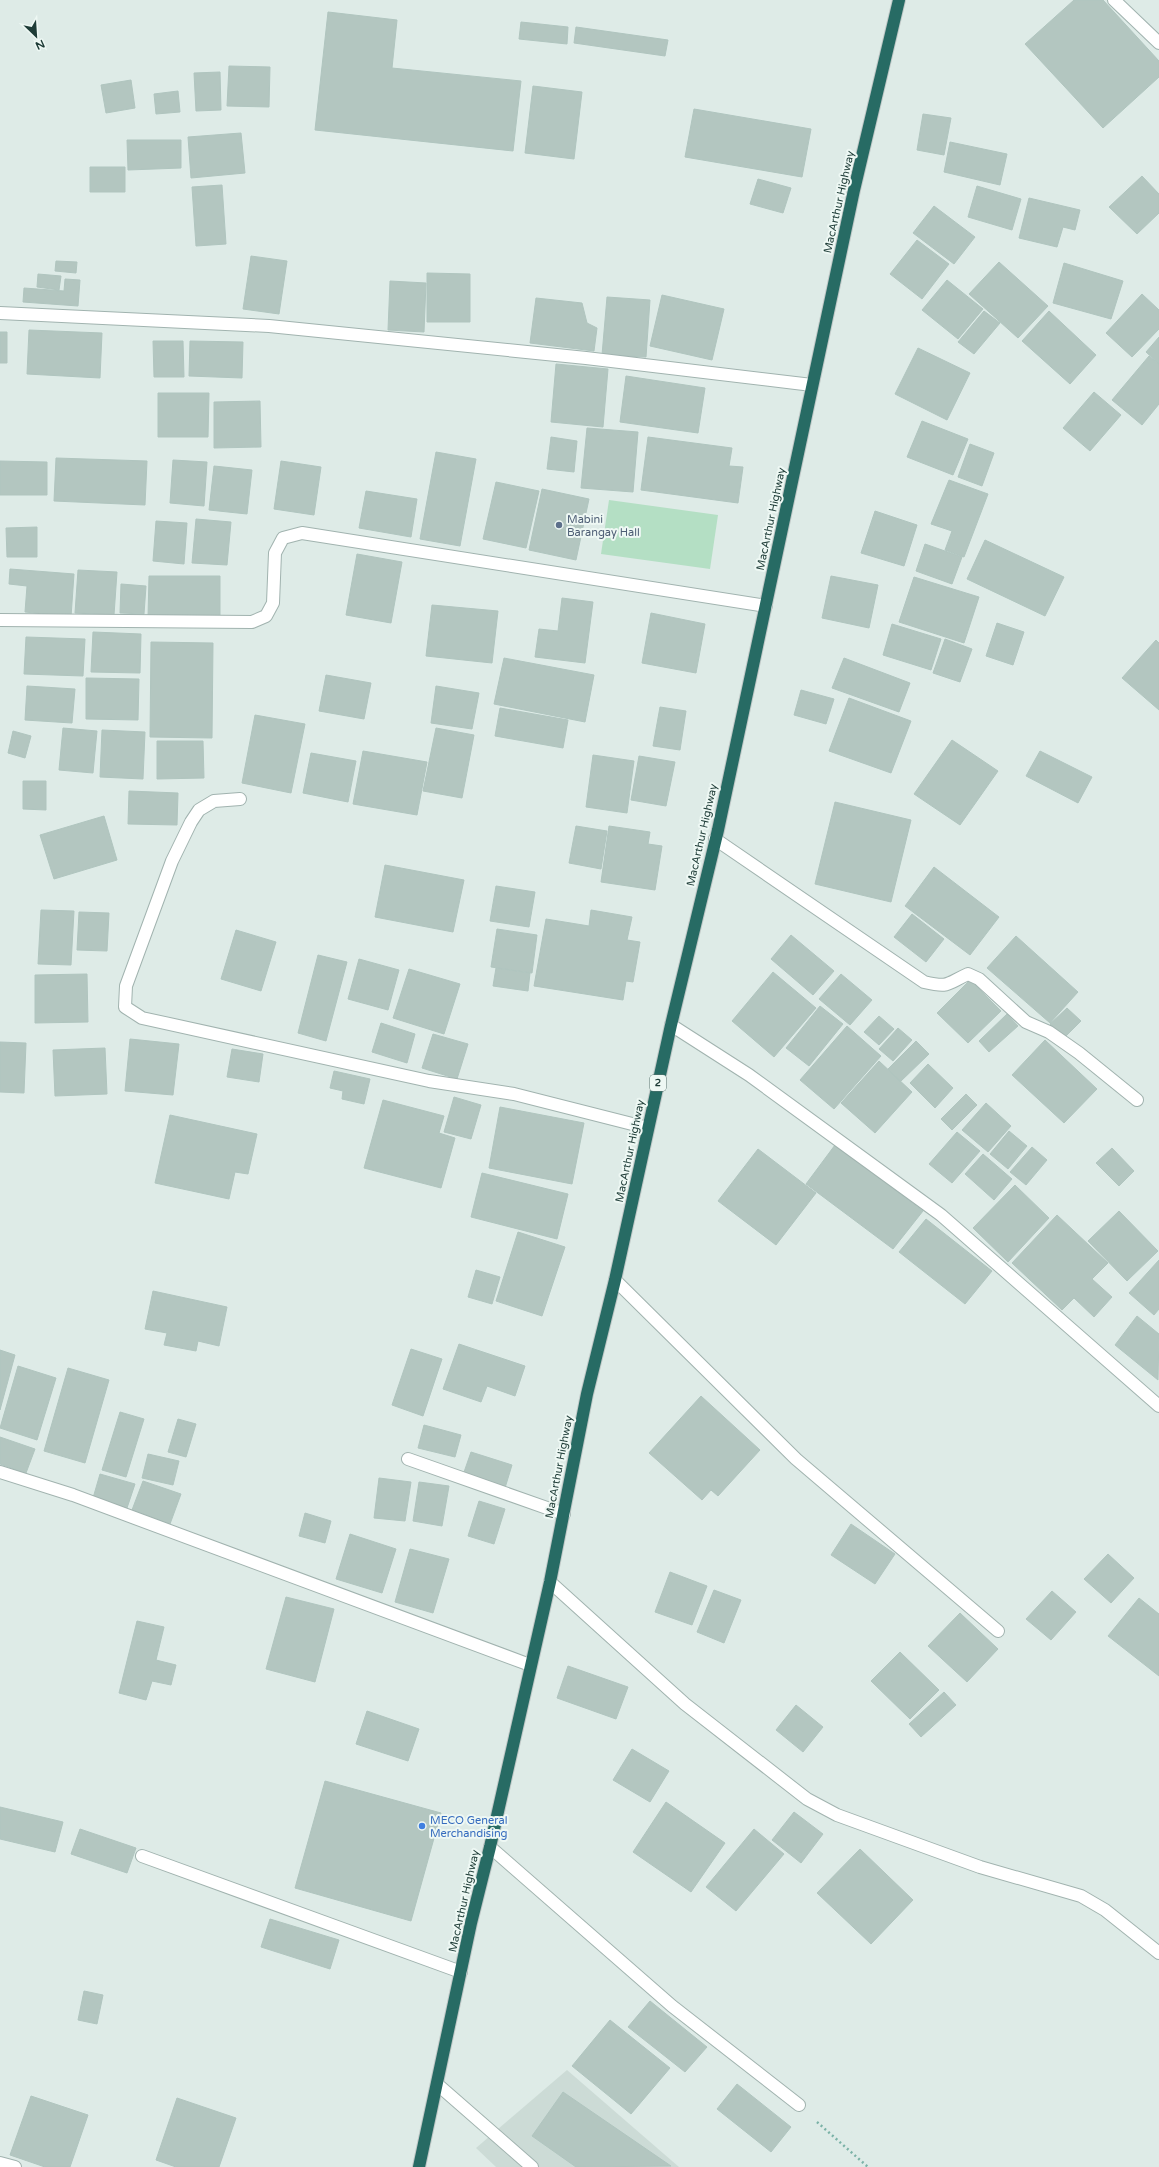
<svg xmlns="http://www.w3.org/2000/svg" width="1159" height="2167" font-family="'Varela Round',sans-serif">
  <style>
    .built { fill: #ccdbd6 }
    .green { fill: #b4dfc4 }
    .building { fill: #b3c6c0; stroke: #b0c5bf }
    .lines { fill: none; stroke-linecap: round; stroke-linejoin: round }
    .minor-casing { stroke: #a1b3af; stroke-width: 14 }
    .highway-casing { stroke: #c0c8c7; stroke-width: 14 }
    .path { stroke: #7bb2a7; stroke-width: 2.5; stroke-dasharray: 2 3; stroke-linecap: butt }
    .minor { stroke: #fff; stroke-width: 12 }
    .highway { stroke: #276b64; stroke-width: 12 }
    .service-dot { fill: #5c6f8a; stroke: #eef8f4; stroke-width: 1.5 }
    .shop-dot { fill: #3f7fe0; stroke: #eef8f4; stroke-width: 1.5 }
    .labels { text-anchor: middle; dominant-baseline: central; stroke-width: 4; stroke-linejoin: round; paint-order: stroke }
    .shield { fill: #eef8f4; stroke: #5c7470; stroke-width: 1 }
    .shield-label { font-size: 10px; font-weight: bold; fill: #1e3c37 }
    .street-label { font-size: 11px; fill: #1e3c37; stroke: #eef8f4 }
    .service-label { font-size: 11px; fill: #4e5e75; stroke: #eef8f4; text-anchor: start }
    .shop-label { font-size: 11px; fill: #366cbe; stroke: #eef8f4; text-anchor: start }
  </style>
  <rect width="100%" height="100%" fill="#deebe7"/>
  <path class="built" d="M 567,2070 L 679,2167 L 496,2167 L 476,2148 Z"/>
  <path class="green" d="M 609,500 L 718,515 L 710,569 L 601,554 Z"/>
  <path class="building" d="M 1074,0 L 1103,0 L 1159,61 L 1159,77 L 1103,128 L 1025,44 Z
    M 328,12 L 397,20 L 392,68 L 521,81 L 513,151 L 315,130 Z
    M 521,22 L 568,27 L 567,44 L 519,39 Z
    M 576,27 L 668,40 L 665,56 L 574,43 Z
    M 229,66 L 270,67 L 269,107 L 227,106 Z
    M 220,72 L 221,110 L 196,111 L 194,73 Z
    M 131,80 L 135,108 L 106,113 L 101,85 Z
    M 533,86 L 582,92 L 574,159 L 525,153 Z
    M 178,91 L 180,112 L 156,114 L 154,94 Z
    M 694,109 L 811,129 L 802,177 L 685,157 Z
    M 923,114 L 951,118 L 944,155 L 917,150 Z
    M 241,133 L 245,173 L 191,178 L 188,137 Z
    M 127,140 L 181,140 L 181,168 L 128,170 Z
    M 950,142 L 1007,154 L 1000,185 L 944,172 Z
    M 90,167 L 125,167 L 125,192 L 90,192 Z
    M 1142,176 L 1159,194 L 1159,213 L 1137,234 L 1109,207 Z
    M 758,179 L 791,188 L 783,213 L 750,204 Z
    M 222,185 L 226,244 L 196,246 L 192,187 Z
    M 977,186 L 1021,199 L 1012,230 L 968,217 Z
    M 1029,198 L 1080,210 L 1075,230 L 1063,227 L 1057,247 L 1019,238 Z
    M 934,206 L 975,237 L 954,264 L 913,233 Z
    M 917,240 L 949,264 L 922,299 L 890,274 Z
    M 251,256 L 287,261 L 279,314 L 243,309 Z
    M 56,261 L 77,262 L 76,273 L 55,271 Z
    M 999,262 L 1048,306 L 1018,338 L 969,294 Z
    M 1064,263 L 1123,281 L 1111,319 L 1053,303 Z
    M 427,273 L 470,274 L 470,322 L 427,322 Z
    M 38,274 L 61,276 L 59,290 L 37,287 Z
    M 65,279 L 80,280 L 78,306 L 23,302 L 24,288 L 64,291 Z
    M 947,280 L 983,309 L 958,339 L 922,310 Z
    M 390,281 L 426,283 L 424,332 L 388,330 Z
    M 1142,294 L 1159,310 L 1159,329 L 1132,357 L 1106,333 Z
    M 662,295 L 724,309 L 712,360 L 650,346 Z
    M 607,297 L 650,300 L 646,357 L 602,355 Z
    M 536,298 L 582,303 L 587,323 L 597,328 L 594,351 L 530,343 Z
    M 984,311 L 1000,323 L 974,354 L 958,342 Z
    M 1049,311 L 1096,355 L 1070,384 L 1022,341 Z
    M 29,330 L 102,333 L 100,378 L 27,374 Z
    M 0,332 L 7,332 L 7,363 L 0,363 Z
    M 1159,337 L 1159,364 L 1146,352 Z
    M 153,341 L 183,341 L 184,377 L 154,377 Z
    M 190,341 L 243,342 L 242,378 L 189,376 Z
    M 918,348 L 970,373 L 947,420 L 895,394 Z
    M 1149,356 L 1159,364 L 1159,404 L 1142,425 L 1112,400 Z
    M 556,364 L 608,369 L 603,427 L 551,422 Z
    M 626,376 L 705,388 L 698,433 L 620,422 Z
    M 1094,392 L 1121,415 L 1090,451 L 1063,428 Z
    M 158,393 L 209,393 L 208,437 L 158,437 Z
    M 260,401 L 261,447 L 214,448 L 214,402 Z
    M 922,421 L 968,439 L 953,475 L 907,457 Z
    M 587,428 L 638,432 L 633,492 L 581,488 Z
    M 551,437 L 577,441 L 574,472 L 547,469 Z
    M 648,437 L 732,448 L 729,466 L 743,467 L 738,503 L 641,490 Z
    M 970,444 L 994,453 L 982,486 L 958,477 Z
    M 436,452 L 476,459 L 460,546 L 420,539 Z
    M 56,458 L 147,461 L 145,505 L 54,501 Z
    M 173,460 L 207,462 L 204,506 L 170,503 Z
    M 0,461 L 47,462 L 47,495 L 0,495 Z
    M 281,461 L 321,467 L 314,515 L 274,509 Z
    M 214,466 L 252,470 L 247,514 L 209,510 Z
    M 949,480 L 988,494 L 964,557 L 945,550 L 952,531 L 931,524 Z
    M 496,482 L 539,491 L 526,548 L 483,539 Z
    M 542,489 L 589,499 L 576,560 L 529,550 Z
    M 366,491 L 417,499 L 411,537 L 359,528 Z
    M 875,511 L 917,525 L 904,566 L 861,553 Z
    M 196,519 L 231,522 L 227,565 L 192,563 Z
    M 156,521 L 187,523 L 184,564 L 153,561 Z
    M 37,527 L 37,557 L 7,557 L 6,528 Z
    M 985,540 L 1064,577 L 1045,616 L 967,579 Z
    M 925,544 L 962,557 L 952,584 L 916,571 Z
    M 357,554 L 402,562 L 391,623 L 346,615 Z
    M 10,569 L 74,574 L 71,617 L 25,612 L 27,586 L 9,584 Z
    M 78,570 L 117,572 L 114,615 L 75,613 Z
    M 149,576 L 220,576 L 220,617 L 148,617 Z
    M 831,576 L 878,585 L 869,628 L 822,618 Z
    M 914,577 L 979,597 L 964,643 L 899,622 Z
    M 121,584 L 146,586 L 144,614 L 120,613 Z
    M 562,598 L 593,602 L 585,663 L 535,657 L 539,629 L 558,631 Z
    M 432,605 L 498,611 L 492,663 L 426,656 Z
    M 651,613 L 705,624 L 696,673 L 642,663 Z
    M 997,623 L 1024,632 L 1013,665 L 986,656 Z
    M 892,624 L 941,639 L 931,670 L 883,655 Z
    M 93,632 L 141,634 L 140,673 L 91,672 Z
    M 26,637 L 85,639 L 83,676 L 24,674 Z
    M 945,639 L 972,649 L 960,682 L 933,673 Z
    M 1156,640 L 1159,643 L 1159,710 L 1122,678 Z
    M 151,642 L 213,643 L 212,738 L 150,737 Z
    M 504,658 L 594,675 L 585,722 L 494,704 Z
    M 844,658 L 910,683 L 899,712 L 832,688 Z
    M 326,675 L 371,683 L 364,719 L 319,711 Z
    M 86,678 L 139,679 L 138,720 L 86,719 Z
    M 27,686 L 75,689 L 72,723 L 25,720 Z
    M 436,686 L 479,693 L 472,729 L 431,723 Z
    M 801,690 L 834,699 L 826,724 L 794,715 Z
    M 849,698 L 911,721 L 891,773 L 829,751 Z
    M 660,707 L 686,711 L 680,750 L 653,746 Z
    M 500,708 L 568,720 L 563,748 L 495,736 Z
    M 255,715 L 305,724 L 291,793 L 242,783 Z
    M 63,728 L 97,731 L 93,773 L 59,770 Z
    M 436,728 L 474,735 L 462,798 L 423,791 Z
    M 102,730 L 145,732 L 143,779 L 100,777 Z
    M 13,731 L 31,736 L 25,758 L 8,753 Z
    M 952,740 L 998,771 L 960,825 L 914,794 Z
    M 157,741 L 203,741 L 204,778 L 157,779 Z
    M 363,751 L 427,762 L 417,815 L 353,804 Z
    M 1040,751 L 1092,777 L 1078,803 L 1026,776 Z
    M 311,753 L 356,761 L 348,802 L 303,793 Z
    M 593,755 L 634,761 L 627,813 L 586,807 Z
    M 639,756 L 675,762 L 666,806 L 631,800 Z
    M 23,781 L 46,781 L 46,810 L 23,809 Z
    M 129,791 L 178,793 L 177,825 L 128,824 Z
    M 835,802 L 911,820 L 891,902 L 815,884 Z
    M 104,816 L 117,860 L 54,879 L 40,835 Z
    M 576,826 L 607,831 L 601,869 L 569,863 Z
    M 609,826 L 650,832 L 648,844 L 662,846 L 655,890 L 601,882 Z
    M 385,865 L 464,880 L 453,932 L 375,917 Z
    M 934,867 L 999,917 L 970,955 L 905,906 Z
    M 496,886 L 535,892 L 529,927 L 490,921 Z
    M 41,910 L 74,911 L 71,965 L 38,964 Z
    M 591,910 L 632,917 L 627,940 L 640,942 L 633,982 L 626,981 L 623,1000 L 534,986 L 546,919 L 589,926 Z
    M 79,912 L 109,913 L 107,951 L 77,950 Z
    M 912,914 L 944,939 L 926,962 L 894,937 Z
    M 497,929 L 537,935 L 532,973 L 491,967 Z
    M 236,930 L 276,942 L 261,991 L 221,979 Z
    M 791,935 L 834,971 L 813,995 L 771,959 Z
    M 1016,936 L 1078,992 L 1050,1023 L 987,968 Z
    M 318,955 L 347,962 L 326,1041 L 298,1033 Z
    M 359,959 L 399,970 L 388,1010 L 348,999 Z
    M 496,968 L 530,973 L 528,991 L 493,986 Z
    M 409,969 L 460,984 L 444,1034 L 393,1018 Z
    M 773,972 L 816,1008 L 774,1057 L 732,1021 Z
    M 87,974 L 88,1022 L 35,1023 L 35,975 Z
    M 841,974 L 872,1000 L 850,1025 L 819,999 Z
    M 970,980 L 1001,1011 L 968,1043 L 937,1013 Z
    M 820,1006 L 843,1024 L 809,1066 L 786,1048 Z
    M 1067,1008 L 1081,1021 L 1064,1038 L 1050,1024 Z
    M 1007,1014 L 1018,1026 L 989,1052 L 979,1041 Z
    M 879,1016 L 894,1029 L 879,1045 L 864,1032 Z
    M 381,1023 L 415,1034 L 407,1063 L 372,1052 Z
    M 847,1026 L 881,1056 L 834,1109 L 800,1080 Z
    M 898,1028 L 912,1040 L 893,1061 L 879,1049 Z
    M 433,1034 L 468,1044 L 457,1079 L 422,1068 Z
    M 130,1039 L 179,1044 L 173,1095 L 125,1091 Z
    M 1045,1040 L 1097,1089 L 1064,1123 L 1012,1075 Z
    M 916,1041 L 929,1054 L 900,1082 L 888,1069 Z
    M 0,1042 L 26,1043 L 24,1093 L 0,1092 Z
    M 105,1048 L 107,1094 L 55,1096 L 53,1050 Z
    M 232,1049 L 263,1054 L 259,1082 L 227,1077 Z
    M 879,1061 L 912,1092 L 875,1133 L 841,1103 Z
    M 928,1064 L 953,1088 L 935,1108 L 910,1083 Z
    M 334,1071 L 370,1079 L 364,1104 L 342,1099 L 343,1091 L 330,1088 Z
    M 966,1094 L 977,1105 L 952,1130 L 941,1119 Z
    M 454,1097 L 481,1105 L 471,1139 L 444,1132 Z
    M 383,1100 L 444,1116 L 439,1133 L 455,1138 L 441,1188 L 364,1168 Z
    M 986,1103 L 1011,1126 L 988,1152 L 962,1130 Z
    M 500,1107 L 584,1123 L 572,1184 L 489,1168 Z
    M 170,1115 L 257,1134 L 248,1174 L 235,1172 L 229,1199 L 155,1183 Z
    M 1009,1131 L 1027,1146 L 1008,1169 L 990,1154 Z
    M 957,1132 L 980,1151 L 952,1183 L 929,1164 Z
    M 835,1145 L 923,1211 L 893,1249 L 806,1184 Z
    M 1032,1147 L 1047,1160 L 1026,1185 L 1010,1172 Z
    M 1112,1148 L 1134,1171 L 1119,1186 L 1096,1163 Z
    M 758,1149 L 816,1193 L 776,1245 L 718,1201 Z
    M 983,1154 L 1012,1179 L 994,1200 L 965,1174 Z
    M 482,1173 L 568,1194 L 557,1239 L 471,1217 Z
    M 1015,1185 L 1049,1218 L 1008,1262 L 973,1228 Z
    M 1119,1211 L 1158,1251 L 1127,1281 L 1088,1241 Z
    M 1057,1215 L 1108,1263 L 1092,1279 L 1112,1297 L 1094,1317 L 1074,1298 L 1062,1310 L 1012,1263 Z
    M 926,1219 L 992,1271 L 965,1304 L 899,1252 Z
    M 518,1232 L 565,1247 L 542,1316 L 496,1301 Z
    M 1159,1260 L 1159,1309 L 1154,1315 L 1129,1293 Z
    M 476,1270 L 500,1277 L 492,1304 L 468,1297 Z
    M 153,1291 L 227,1307 L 219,1346 L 198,1341 L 196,1351 L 164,1345 L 167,1333 L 145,1329 Z
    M 1137,1316 L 1159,1334 L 1158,1380 L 1115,1345 Z
    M 459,1344 L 525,1366 L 515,1396 L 487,1386 L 481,1402 L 443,1389 Z
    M 411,1349 L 442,1359 L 423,1416 L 392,1405 Z
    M 0,1350 L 15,1355 L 0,1410 Z
    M 18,1366 L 56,1378 L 37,1440 L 0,1428 Z
    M 68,1368 L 109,1380 L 85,1463 L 44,1451 Z
    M 701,1396 L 760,1450 L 718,1496 L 711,1490 L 702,1500 L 649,1453 Z
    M 120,1412 L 144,1419 L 126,1477 L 102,1470 Z
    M 178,1419 L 196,1424 L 186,1457 L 168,1452 Z
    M 424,1425 L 461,1435 L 455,1457 L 418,1448 Z
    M 0,1437 L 35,1449 L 26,1473 L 0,1464 Z
    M 471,1452 L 512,1465 L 505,1488 L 463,1475 Z
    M 148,1454 L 179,1461 L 173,1485 L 142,1478 Z
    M 100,1474 L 135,1484 L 127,1508 L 93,1498 Z
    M 379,1478 L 411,1482 L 405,1521 L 374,1518 Z
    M 143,1481 L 181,1494 L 170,1524 L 132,1510 Z
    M 419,1482 L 449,1486 L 442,1526 L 413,1521 Z
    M 479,1501 L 505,1509 L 494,1544 L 468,1536 Z
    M 305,1513 L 331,1521 L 325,1543 L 299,1536 Z
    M 851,1524 L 895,1554 L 875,1584 L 831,1555 Z
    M 350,1534 L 396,1549 L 382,1593 L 336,1579 Z
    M 410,1549 L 449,1559 L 433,1613 L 395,1602 Z
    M 1108,1554 L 1134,1578 L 1111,1603 L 1084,1579 Z
    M 670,1572 L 707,1586 L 692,1625 L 655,1612 Z
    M 714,1590 L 741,1600 L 724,1643 L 697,1632 Z
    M 1052,1591 L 1076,1612 L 1051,1640 L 1026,1619 Z
    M 286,1597 L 334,1609 L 315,1682 L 266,1669 Z
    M 1139,1598 L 1159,1614 L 1159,1676 L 1108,1636 Z
    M 960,1613 L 998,1649 L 967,1682 L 928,1646 Z
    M 137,1621 L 164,1627 L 156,1660 L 176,1665 L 171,1685 L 152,1681 L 146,1700 L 119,1693 Z
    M 900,1652 L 939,1690 L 910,1719 L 871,1681 Z
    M 568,1666 L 628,1687 L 616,1719 L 557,1698 Z
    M 944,1692 L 956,1705 L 921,1737 L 909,1724 Z
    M 796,1705 L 823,1727 L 803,1752 L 776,1730 Z
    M 367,1711 L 419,1729 L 408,1761 L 356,1744 Z
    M 632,1749 L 669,1771 L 650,1802 L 613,1780 Z
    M 325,1781 L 441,1813 L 411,1921 L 295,1888 Z
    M 666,1802 L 725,1843 L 691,1892 L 633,1852 Z
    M 0,1807 L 63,1822 L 55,1852 L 0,1839 Z
    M 794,1812 L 823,1834 L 801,1863 L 772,1840 Z
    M 80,1829 L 136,1848 L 127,1873 L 71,1854 Z
    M 754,1829 L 784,1854 L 736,1911 L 706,1887 Z
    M 860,1849 L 913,1900 L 871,1944 L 817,1893 Z
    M 270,1919 L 339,1940 L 330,1969 L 261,1947 Z
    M 84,1991 L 103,1995 L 97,2024 L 78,2020 Z
    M 650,2001 L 707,2047 L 685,2072 L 628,2027 Z
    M 610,2020 L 670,2068 L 631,2114 L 572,2066 Z
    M 737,2084 L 791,2127 L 771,2152 L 717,2109 Z
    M 563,2092 L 671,2166 L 576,2167 L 532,2136 Z
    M 31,2096 L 88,2115 L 70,2167 L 45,2167 L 10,2155 Z
    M 177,2098 L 236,2118 L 219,2167 L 176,2167 L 156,2160 Z"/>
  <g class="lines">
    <g class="minor-casing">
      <path id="minor" d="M 1114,0 L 1159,43
        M 0,313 L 269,326 L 586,358 L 812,385
        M 0,620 L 252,622 L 266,616 L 273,603 L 275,553 L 283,538 L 302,533 L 766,606
        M 240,799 L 214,801 L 199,810 L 191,822 L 172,861 L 126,986 L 125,1007 L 142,1018 L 429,1081 L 514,1094 L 648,1128
        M 715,839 L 924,982 C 950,988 946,984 968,974 L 979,979 L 1026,1022 L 1049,1032 L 1079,1053 L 1137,1100
        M 671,1025 L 749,1075 L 941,1215 L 1159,1406
        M 615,1280 L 796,1459 L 998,1631
        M 408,1459 L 564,1514
        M 0,1472 L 73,1495 L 530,1665
        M 550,1582 L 685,1704 L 807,1799 L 837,1815 L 980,1867 L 1081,1896 L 1105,1910 L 1159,1953
        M 490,1847 L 672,2006 L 799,2105
        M 142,1856 L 461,1972
        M 437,2084 L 532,2167
        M 0,2163 L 15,2167"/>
    </g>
    <g class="highway-casing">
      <path id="highway" d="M 419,2167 L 471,1923 L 490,1847 L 550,1582 L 587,1394 L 615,1280 L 671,1025 L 718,830 L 854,190 L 899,0"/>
    </g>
    <path class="path" d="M 817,2122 L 868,2167"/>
    <use href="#minor" class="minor"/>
    <use href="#highway" class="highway"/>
  </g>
  <circle class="service-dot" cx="559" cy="525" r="4"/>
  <circle class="shop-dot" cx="422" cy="1826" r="4"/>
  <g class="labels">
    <rect class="shield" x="650" y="1075" width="16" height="16" rx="3"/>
    <g class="shield-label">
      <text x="658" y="1083">2</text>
    </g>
    <g class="street-label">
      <text transform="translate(839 202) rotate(-77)">MacArthur Highway</text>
      <text transform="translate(771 519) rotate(-78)">MacArthur Highway</text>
      <text transform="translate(702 835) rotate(-77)">MacArthur Highway</text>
      <text transform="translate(630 1151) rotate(-78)">MacArthur Highway</text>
      <text transform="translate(559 1467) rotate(-79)">MacArthur Highway</text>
      <text transform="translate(464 1901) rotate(-77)">MacArthur Highway</text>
    </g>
    <g class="service-label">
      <text x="567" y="519">Mabini<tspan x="567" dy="13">Barangay Hall</tspan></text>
    </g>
    <g class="shop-label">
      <text x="430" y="1820">MECO General<tspan x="430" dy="13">Merchandising</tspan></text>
    </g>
  </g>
  <g transform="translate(36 36) rotate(155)" stroke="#eef8f4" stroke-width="3" paint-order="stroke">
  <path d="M0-3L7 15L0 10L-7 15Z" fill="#1e3c37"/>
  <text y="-6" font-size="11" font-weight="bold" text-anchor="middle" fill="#1e3c37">N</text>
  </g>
</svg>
